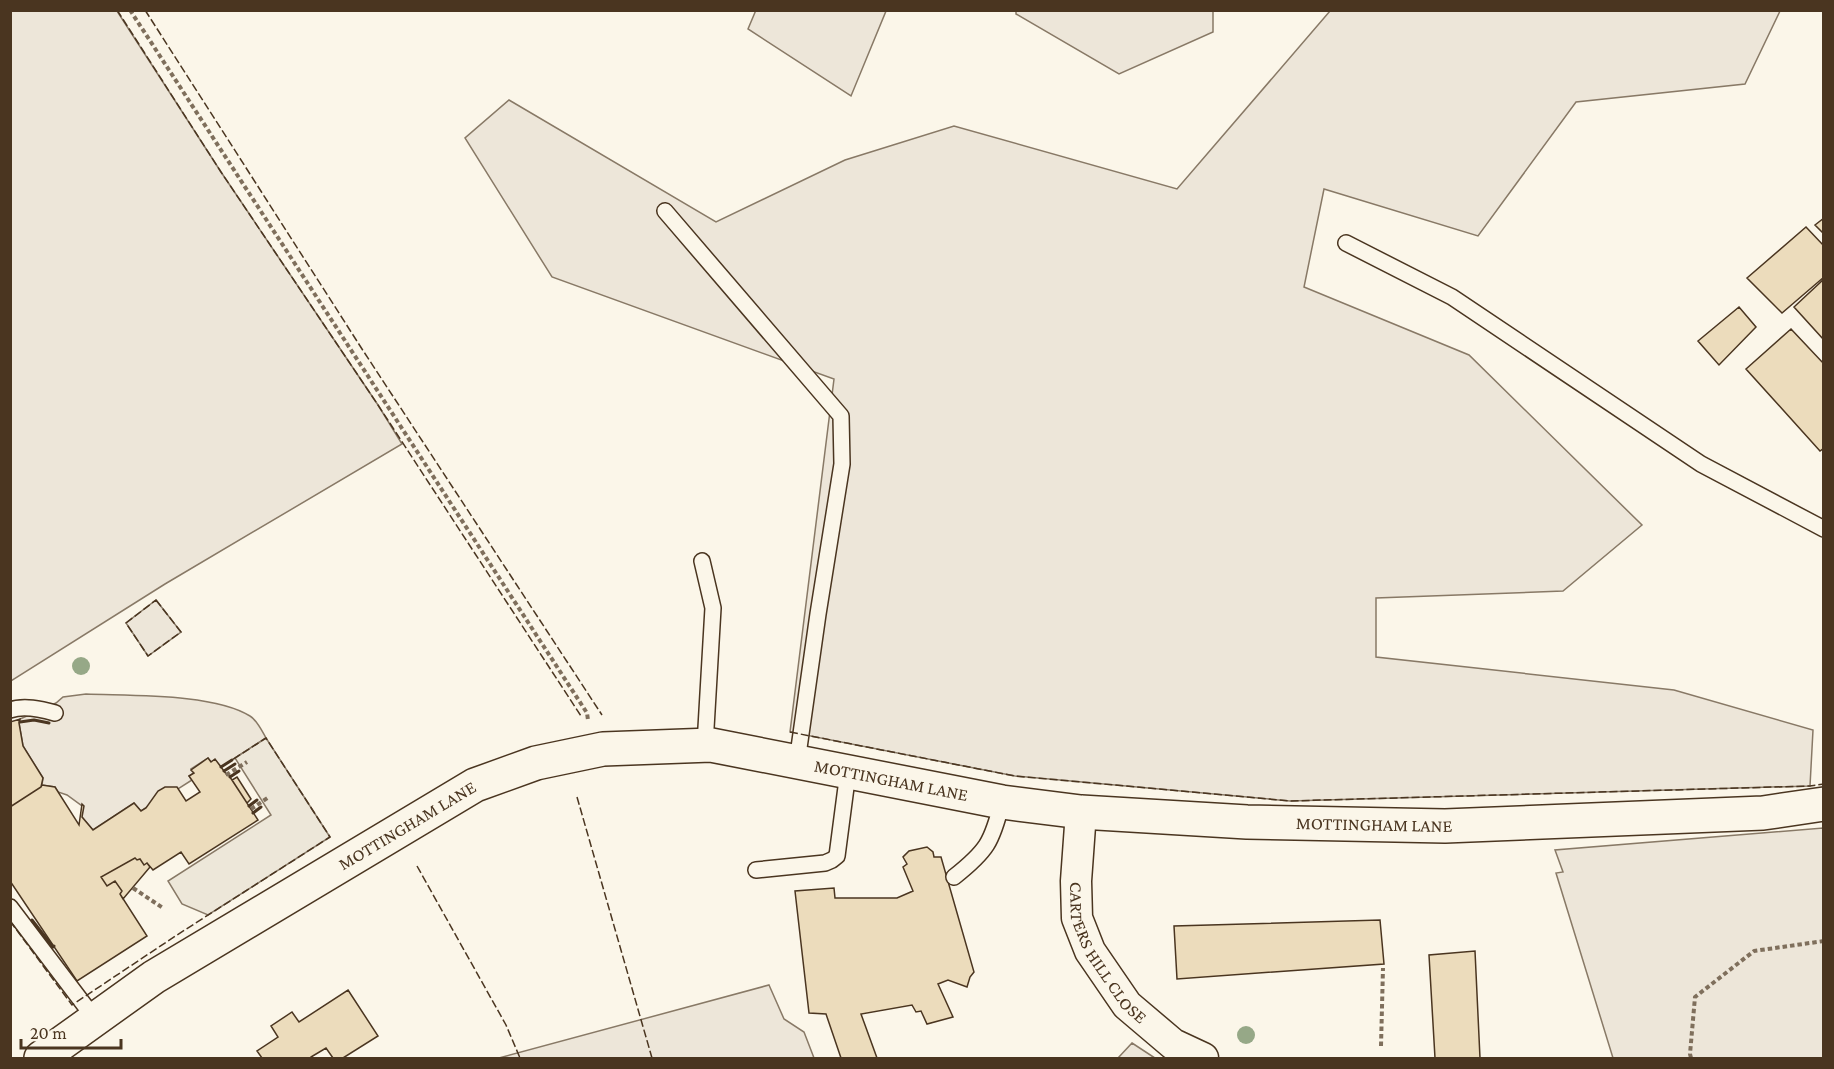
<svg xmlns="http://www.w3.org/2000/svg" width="1834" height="1069" font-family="'Crimson Pro',serif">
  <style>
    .green { fill: #ede6d9; stroke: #887966; stroke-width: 1.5 }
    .parking { fill: #ede7d9; stroke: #887966; stroke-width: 1.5 }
    .building { fill: #ecdcbc; stroke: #4a3520; stroke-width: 1.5 }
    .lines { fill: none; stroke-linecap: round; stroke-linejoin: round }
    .lane-casing { stroke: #4a3520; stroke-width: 18 }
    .street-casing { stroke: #4a3520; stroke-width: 33 }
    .secondary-casing { stroke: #4a3520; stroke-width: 36 }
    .path { stroke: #7f6f5c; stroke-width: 4; stroke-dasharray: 4.5 3; stroke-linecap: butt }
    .lane { stroke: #fbf6e9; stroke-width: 15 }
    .street { stroke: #fbf6e9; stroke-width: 30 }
    .secondary { stroke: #fbf6e9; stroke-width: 33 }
    .fence { stroke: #4a3520; stroke-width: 1.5; stroke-dasharray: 8 3; stroke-linecap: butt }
    .wall { stroke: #4a3520; stroke-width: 3 }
    .tree { fill: #96a887 }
    .labels { text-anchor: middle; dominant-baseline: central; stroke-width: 4.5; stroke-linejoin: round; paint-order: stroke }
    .street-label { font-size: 18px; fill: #4a3520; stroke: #fbf6e9 }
  </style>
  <rect width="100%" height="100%" fill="#fbf6e9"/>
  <path class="green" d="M 11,10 L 117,11 L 221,172 L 378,405 L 402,444 L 165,584 L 11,681 Z
    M 756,10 L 886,10 L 886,11 L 851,96 L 748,29 Z
    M 1016,11 L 1213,11 L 1213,32 L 1119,74 L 1016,14 Z
    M 1330,11 L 1780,11 L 1745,84 L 1576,102 L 1478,236 L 1324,189 L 1304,287 L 1469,355 L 1642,525 L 1563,591 L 1376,598 L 1376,657 L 1674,690 L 1813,730 L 1810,786 L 1290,801 L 1015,776 L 790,732 L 834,379 L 552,277 L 465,138 L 509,100 L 716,222 L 845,160 L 954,126 L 1177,189 Z
    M 156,600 L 181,632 L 148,656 L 126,623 Z
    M 86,694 C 129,696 213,693 250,716 C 257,720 262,731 266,738 L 221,767 L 215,760 L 211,762 L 208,758 L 191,769 L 194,773 L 189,776 L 192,780 L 178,789 L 176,788 L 141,811 L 134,803 L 93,830 L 82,817 L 82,806 L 67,795 L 58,792 L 55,787 L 42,785 L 43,778 L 23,746 L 19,723 L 20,719 L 56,703 L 63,697 Z
    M 1823,828 L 1823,1058 L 1613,1058 L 1556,873 L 1563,872 L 1555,850 Z
    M 769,985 L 784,1019 L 804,1032 L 814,1058 L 499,1058 Z
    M 1132,1043 L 1155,1058 L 1118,1058 Z"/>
  <path class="parking" d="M 266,738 L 330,837 L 208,915 L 182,904 L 168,881 L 271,815 L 235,758 Z"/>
  <path class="building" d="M 1824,218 L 1824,234 L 1815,225 Z
    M 1806,227 L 1824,246 L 1824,277 L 1782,313 L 1747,278 Z
    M 1824,279 L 1824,340 L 1794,307 Z
    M 1739,307 L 1756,327 L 1719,365 L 1698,341 Z
    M 1791,329 L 1824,364 L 1824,448 L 1820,451 L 1746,369 Z
    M 20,719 L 19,723 L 23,746 L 43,778 L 41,787 L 10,807 L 10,722 Z
    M 208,758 L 211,762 L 215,759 L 227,775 L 228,774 L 258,820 L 189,864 L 181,852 L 153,870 L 147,863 L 144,865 L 140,859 L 137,860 L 135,858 L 101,877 L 107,886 L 115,881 L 122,891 L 120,894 L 147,936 L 77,981 L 10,881 L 10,807 L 41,787 L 42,785 L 55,787 L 79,825 L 82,804 L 84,806 L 82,817 L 93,830 L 134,803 L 141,811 L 146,808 L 158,791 L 165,787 L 177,787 L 186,801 L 200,792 L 189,776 L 194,773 L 191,770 Z
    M 237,777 L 251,799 L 247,803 L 232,780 Z
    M 927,847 L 933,852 L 934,857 L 941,857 L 974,972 L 970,977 L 967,987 L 948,980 L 938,984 L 953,1017 L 927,1024 L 921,1011 L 916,1012 L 912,1005 L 861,1014 L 877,1058 L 841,1058 L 826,1014 L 809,1013 L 795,891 L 834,888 L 835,898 L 897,898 L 913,891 L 903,867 L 907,864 L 903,857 L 909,851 Z
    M 135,858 L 137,860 L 140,859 L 144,865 L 147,863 L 150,867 L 123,899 L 120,894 L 122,891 L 115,881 L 107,886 L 101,877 Z
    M 1380,920 L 1384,964 L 1177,979 L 1174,926 Z
    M 1475,951 L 1480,1058 L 1435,1058 L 1429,955 Z
    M 348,990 L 378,1036 L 343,1058 L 333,1058 L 326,1048 L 311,1057 L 311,1058 L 262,1058 L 257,1051 L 278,1037 L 271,1026 L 292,1012 L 299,1022 Z"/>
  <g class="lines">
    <g class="lane-casing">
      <path id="lane" d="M 665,211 L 841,416 L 842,464 L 818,614 L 797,762
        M 1346,243 L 1452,297 L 1701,464 L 1824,529
        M 702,561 L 713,608 L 705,745
        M 10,710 C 24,705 41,709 55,713
        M 756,870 L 825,863 L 832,860 L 837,856 L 848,772
        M 954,877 C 987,851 992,842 1002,802
        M 10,907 L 95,1019"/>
    </g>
    <g class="street-casing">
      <g id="street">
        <path id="s1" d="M 1081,812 L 1076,881 L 1077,918 L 1090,951 L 1127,1005 L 1173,1044 L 1203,1058"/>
      </g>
    </g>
    <g class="secondary-casing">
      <g id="secondary">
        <path id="s2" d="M 41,1058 L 154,977 L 475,785 L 536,763 L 603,749 L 711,745 L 1002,802 L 1081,812 L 1247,822 L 1445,826 L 1763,813 L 1824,804"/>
      </g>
    </g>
    <path class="path" d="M 130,10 L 587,713 L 588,720
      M 226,775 L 247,762
      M 251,809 L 269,797
      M 133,888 L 163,908
      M 1381,1046 L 1383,968
      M 1691,1058 L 1690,1054 L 1695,997 L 1754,951 L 1824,941"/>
    <use href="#lane" class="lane"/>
    <use href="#street" class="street"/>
    <use href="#secondary" class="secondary"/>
    <path class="fence" d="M 117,10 L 221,172 L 378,405 L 581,716
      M 145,10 L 362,349 L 602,715
      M 156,600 L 181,632 L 148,656 L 126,623 Z
      M 790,732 L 1015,776 L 1290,801 L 1810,786 L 1824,784
      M 577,797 L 652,1058
      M 417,866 L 506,1025 L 520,1058
      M 10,921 L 72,1005 L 177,935 L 330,837 L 266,738 L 232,760"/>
    <path class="wall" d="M 20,722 L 34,720 L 49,723
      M 221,767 L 232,760
      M 224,771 L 235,764
      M 230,777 L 239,771
      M 249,806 L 257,800
      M 253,813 L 261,807
      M 32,920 L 53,947 L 54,946"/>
  </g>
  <g class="tree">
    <circle cx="81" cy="666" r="9"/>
    <circle cx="1246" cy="1035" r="9"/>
  </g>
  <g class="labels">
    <g class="street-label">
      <text stroke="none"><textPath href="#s2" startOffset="938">MOTTINGHAM LANE</textPath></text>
      <text stroke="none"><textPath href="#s2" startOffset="1424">MOTTINGHAM LANE</textPath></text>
      <text stroke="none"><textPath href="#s2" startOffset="434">MOTTINGHAM LANE</textPath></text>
      <text stroke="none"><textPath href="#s1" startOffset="150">CARTERS HILL CLOSE</textPath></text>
    </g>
  </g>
  <rect width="1834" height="1069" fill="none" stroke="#4a3520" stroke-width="24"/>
  <path d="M21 1039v9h100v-9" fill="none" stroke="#4a3520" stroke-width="3"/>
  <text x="30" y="1039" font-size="18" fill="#4a3520" stroke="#fbf6e9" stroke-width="4.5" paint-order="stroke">20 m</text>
</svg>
